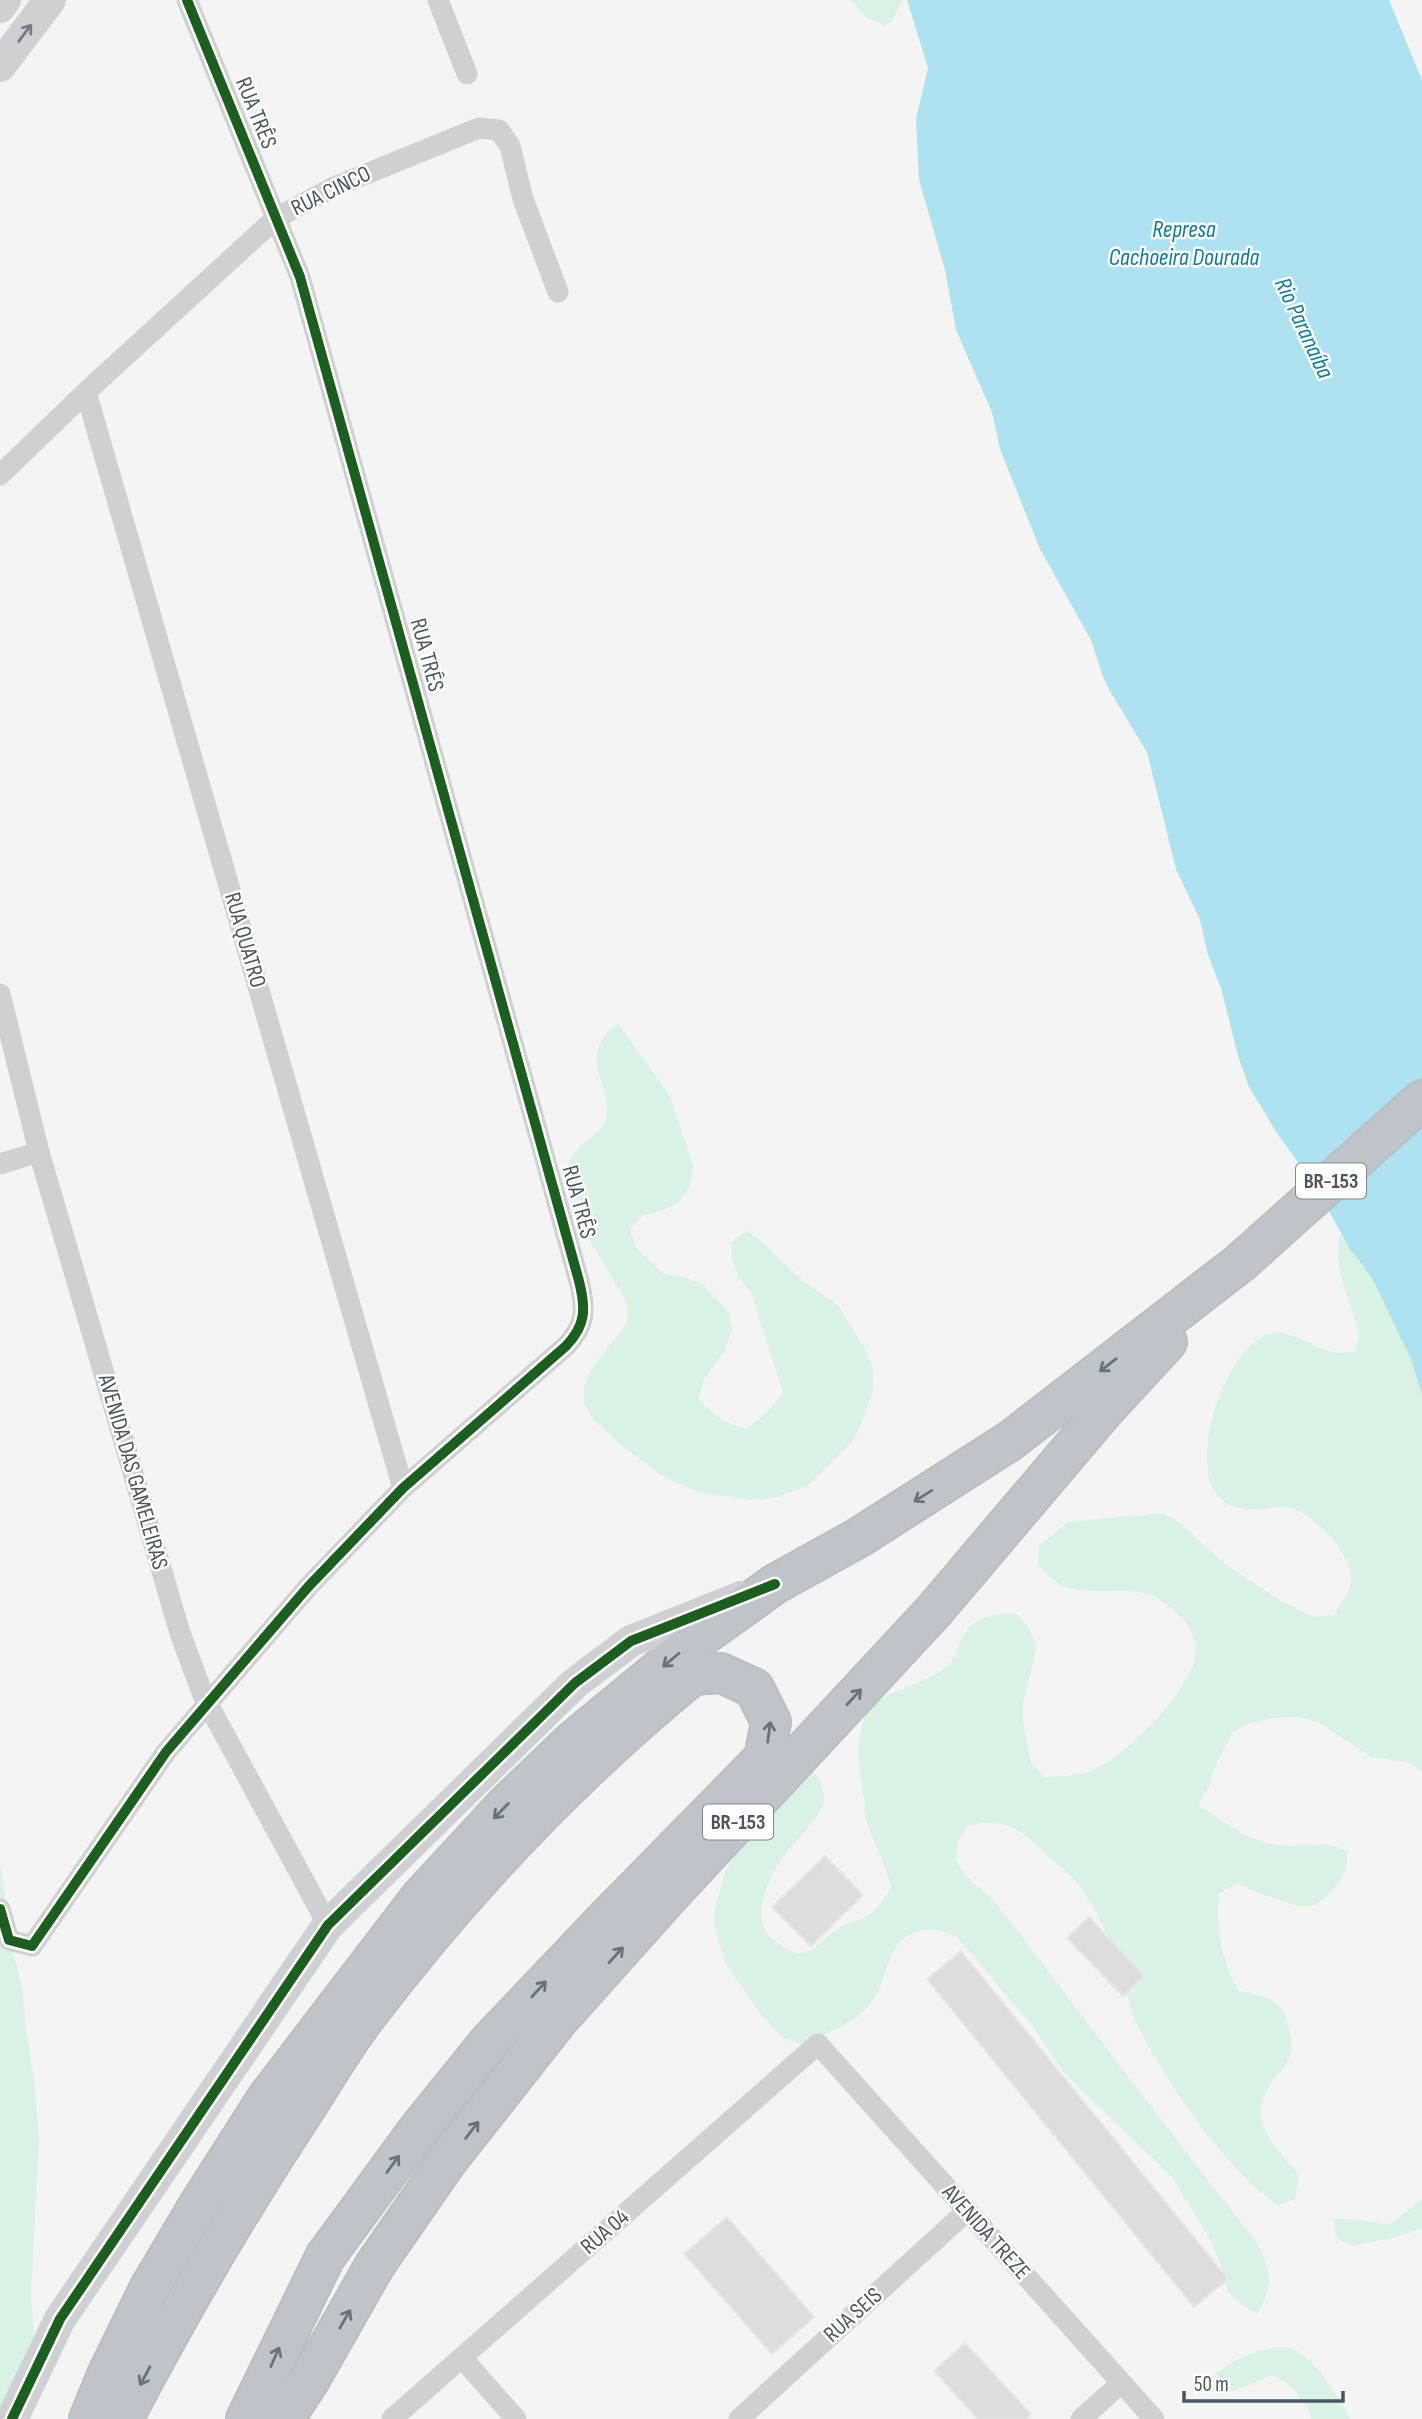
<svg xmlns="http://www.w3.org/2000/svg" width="1422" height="2419" font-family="'Sofia Sans Condensed',sans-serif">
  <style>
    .green { fill: #d9f2e3 }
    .water { fill: #aee2f0 }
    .building { fill: #ddddde; stroke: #e5e6e7; stroke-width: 2 }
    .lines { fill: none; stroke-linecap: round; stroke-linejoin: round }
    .highway-casing { stroke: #b9bec3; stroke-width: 42 }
    .street { stroke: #ced0d2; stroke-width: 21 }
    .secondary { stroke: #ced0d4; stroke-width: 32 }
    .highway { stroke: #bec4c9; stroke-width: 38 }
    .cycleway-casing { stroke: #fff; stroke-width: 15 }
    .cycleway { stroke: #1b5e20; stroke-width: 10 }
    .oneway { stroke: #727b84 }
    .oneway2 { stroke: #67727b }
    .labels { text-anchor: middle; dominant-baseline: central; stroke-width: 5; stroke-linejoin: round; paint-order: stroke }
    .shield { fill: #fff; stroke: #808990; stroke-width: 2 }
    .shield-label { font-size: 21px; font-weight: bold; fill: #4a5661 }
    .street-label { font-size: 23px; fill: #4a5661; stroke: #fff }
    .water-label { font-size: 24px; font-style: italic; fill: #0c7c9b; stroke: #fff }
  </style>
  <rect width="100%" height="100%" fill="#f4f4f4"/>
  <path class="green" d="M 851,0 L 904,0 L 891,22 L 883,25 L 867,18 Z
    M 618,1023 L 669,1095 L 693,1165 L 690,1187 L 678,1203 L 661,1211 L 642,1216 L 630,1230 L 636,1248 L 664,1274 L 683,1277 L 701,1283 L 729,1312 L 732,1331 L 725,1350 L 704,1380 L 699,1399 C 712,1415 725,1423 745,1429 C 762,1419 772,1408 783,1392 L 751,1292 L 739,1278 L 732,1261 L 731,1242 L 746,1231 L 761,1241 L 803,1281 L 838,1305 L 865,1349 L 873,1370 L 873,1390 L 860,1427 L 851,1443 L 809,1485 L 774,1498 L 755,1500 L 701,1493 L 664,1477 L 621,1445 L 593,1419 L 584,1403 L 584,1386 L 591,1370 L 627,1323 L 628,1305 L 590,1241 L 567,1167 C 571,1161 574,1154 579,1148 C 586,1141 598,1133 603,1125 C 622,1089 569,1064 618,1023 Z
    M 1348,1225 L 1422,1352 L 1422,1772 L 1410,1763 L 1371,1757 L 1318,1722 L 1298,1717 L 1273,1718 L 1249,1724 L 1233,1732 L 1214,1768 L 1209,1787 L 1198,1805 C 1220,1819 1245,1839 1271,1844 C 1299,1850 1315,1837 1347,1851 C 1348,1864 1345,1876 1336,1886 C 1329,1894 1320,1904 1309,1906 C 1292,1909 1253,1890 1236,1883 L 1219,1894 C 1216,1929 1221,1959 1238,1990 C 1248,1993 1265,1995 1274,2002 C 1288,2012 1297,2046 1288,2061 C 1278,2075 1264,2088 1261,2107 C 1257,2132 1285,2158 1299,2175 L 1295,2199 L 1278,2206 C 1225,2168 1168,2085 1138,2027 C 1128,2008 1126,1986 1119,1966 C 1109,1938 1097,1909 1079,1885 C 1070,1874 1058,1865 1048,1856 C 1035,1843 1022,1830 1005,1825 C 992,1821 981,1823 968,1826 L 958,1842 L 956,1861 L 967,1877 L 996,1903 C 1083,2016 1167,2130 1256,2241 C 1271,2269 1275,2286 1257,2314 L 1242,2305 L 1228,2291 L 1224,2274 L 1211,2241 L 1172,2177 L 1063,2072 L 1034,2028 L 957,1937 C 940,1930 927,1926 911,1934 C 883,1948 888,1986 868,2007 C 851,2025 824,2034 802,2044 L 783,2038 L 758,2011 L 725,1962 L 714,1924 L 716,1904 L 726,1869 L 768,1803 L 808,1766 C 816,1776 825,1786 824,1799 C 822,1817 794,1842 784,1856 C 773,1871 765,1888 762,1905 C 759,1918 763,1931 773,1939 C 808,1971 818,1939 845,1924 C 850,1921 856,1921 861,1919 C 874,1915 883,1900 891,1889 C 887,1864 872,1843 866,1819 C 864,1812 865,1804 864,1797 C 859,1770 852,1732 871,1708 C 885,1690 927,1684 946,1667 C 957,1658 957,1645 964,1634 C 976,1616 997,1613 1017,1614 L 1029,1628 L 1037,1647 L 1023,1702 L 1023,1722 L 1031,1763 L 1045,1777 C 1059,1776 1074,1776 1088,1772 C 1123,1760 1183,1698 1194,1662 C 1199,1649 1194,1633 1186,1622 C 1181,1616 1175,1612 1170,1607 C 1141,1583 1118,1594 1083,1590 C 1076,1589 1068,1589 1062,1586 C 1053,1581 1046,1572 1038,1565 L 1039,1546 L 1068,1522 L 1164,1513 L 1181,1524 L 1226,1565 L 1278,1599 L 1313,1617 L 1334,1615 C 1340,1605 1350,1593 1351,1582 C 1354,1556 1317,1518 1295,1509 C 1275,1502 1241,1521 1219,1497 C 1186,1464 1226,1341 1273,1333 C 1290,1330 1316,1348 1333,1352 C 1340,1353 1347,1352 1354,1352 L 1360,1336 L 1341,1278 L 1338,1258 L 1338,1240 Z
    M 0,1862 L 14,1956 L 23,1991 L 25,2024 L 35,2087 L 39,2142 L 31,2293 L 34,2343 L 0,2419 Z
    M 1422,2199 L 1422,2228 L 1393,2238 L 1352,2246 L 1336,2237 L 1334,2219 C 1353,2218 1371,2223 1391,2224 Z
    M 1274,2347 C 1279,2347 1286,2347 1290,2348 C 1315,2357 1339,2397 1350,2419 L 1312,2419 C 1304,2398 1292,2384 1272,2375 L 1232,2392 L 1218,2389 L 1212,2378 C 1227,2362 1253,2351 1274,2347 Z"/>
  <path class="water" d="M 907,0 L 1389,0 L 1422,80 L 1422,1395 L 1411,1359 L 1374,1282 L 1363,1265 L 1351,1251 L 1316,1188 L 1275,1130 L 1249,1087 L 1238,1056 L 1221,988 L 1208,955 L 1200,920 L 1176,869 L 1147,752 L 1111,693 L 1103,677 L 1091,640 L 1040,549 L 1000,449 L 992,412 L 956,330 L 945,270 L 919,180 L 916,119 L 928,68 Z"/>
  <path class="building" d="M 825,1856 L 863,1895 L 811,1946 L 772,1907 Z
    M 1089,1917 L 1144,1976 L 1123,1996 L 1067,1938 Z
    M 961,1951 L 1228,2279 L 1194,2307 L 927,1979 Z
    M 727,2217 L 814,2317 L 772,2354 L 684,2254 Z
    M 965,2343 L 1031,2414 L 1026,2419 L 978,2419 L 934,2371 Z"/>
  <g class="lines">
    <g class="highway-casing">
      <path id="highway" d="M 89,2419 L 107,2375 L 149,2289 L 200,2203 L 267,2098 L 420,1898 L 506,1805 L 574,1740 L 683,1650 L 775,1584 L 858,1538 L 1010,1441 L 1240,1263 L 1422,1100
        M 123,2419 C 178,2314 237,2212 303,2112 C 324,2080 343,2046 367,2015 C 462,1890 572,1774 693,1675 L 721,1673 L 754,1688 L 771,1722 L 764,1758 L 605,1920 L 489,2042 L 418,2130 L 325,2257 L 246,2419
        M 284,2419 L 309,2381 L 375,2265 L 447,2161 L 558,2020 L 668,1897 L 933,1612 L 1106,1408 L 1167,1342"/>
    </g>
    <path class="street" d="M 438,0 L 467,74
      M 86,392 L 403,1488
      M 0,475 L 86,392 L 276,218 L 334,187 L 479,128 L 499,130 L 510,146 L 523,199 L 558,292
      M 0,994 L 39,1152 L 180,1633 L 203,1695 L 328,1925
      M 0,1164 L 39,1152
      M 0,1909 L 9,1940 L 32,1946 L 166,1752 L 308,1587 L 403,1488 L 566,1346 C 586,1325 586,1309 579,1281 L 300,277 L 187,0
      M 462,2358 L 516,2419
      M 392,2419 L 818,2044 L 1154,2419
      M 739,2419 L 967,2211
      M 1081,2419 L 1121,2383"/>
    <path class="secondary" d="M 0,7 L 5,0
      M 0,66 L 50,0
      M 12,2419 L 60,2319 L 328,1925 L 575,1683 L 631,1641 L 741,1597"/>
    <use href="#highway" class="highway"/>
    <g class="cycleway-casing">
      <path id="cycleway" d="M 0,1909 L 9,1940 L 32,1946 L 166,1752 L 308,1587 L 403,1488 L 566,1346 C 586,1325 586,1309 579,1281 L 300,277 L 187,0
        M 12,2419 L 60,2319 L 328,1925 L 575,1683 L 631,1641 L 775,1584"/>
    </g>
    <use href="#cycleway" class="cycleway"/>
  </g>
  <defs><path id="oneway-shaft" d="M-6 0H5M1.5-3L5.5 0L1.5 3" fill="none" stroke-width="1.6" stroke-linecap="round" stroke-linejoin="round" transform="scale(1.75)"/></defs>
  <use class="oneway" href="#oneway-shaft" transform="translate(25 33) rotate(-53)"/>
  <g class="oneway2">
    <use href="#oneway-shaft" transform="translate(1108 1365) rotate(142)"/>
    <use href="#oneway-shaft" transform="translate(923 1496) rotate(148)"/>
    <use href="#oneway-shaft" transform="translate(671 1660) rotate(140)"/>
    <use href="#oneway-shaft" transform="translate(854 1697) rotate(-47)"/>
    <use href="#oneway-shaft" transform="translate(769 1732) rotate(-83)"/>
    <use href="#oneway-shaft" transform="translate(501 1811) rotate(134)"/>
    <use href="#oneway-shaft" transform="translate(616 1955) rotate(-48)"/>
    <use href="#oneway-shaft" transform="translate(539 1989) rotate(-47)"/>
    <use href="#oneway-shaft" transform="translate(472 2130) rotate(-52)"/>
    <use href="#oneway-shaft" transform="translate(393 2164) rotate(-54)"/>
    <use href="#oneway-shaft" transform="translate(345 2319) rotate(-60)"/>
    <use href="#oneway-shaft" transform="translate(275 2357) rotate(-66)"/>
    <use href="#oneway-shaft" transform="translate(145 2376) rotate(118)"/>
  </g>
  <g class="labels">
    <g class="shield">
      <rect x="1296" y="1163.5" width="70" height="35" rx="5"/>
      <rect x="703" y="1804.5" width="70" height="35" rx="5"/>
    </g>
    <g class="shield-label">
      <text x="1331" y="1181">BR-153</text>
      <text x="738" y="1822">BR-153</text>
    </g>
    <g class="street-label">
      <text transform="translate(256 113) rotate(68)">RUA TRÊS</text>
      <text transform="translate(331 191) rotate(-26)">RUA CINCO</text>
      <text transform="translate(427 655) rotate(75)">RUA TRÊS</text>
      <text transform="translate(245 940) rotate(74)">RUA QUATRO</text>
      <text transform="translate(579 1202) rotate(75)">RUA TRÊS</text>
      <text transform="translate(133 1472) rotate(74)">AVENIDA DAS GAMELEIRAS</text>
      <text transform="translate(605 2232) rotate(-41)">RUA 04</text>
      <text transform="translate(986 2232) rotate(48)">AVENIDA TREZE</text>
      <text transform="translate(853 2315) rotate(-42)">RUA SEIS</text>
    </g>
    <g class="water-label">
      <text x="1184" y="229">Represa<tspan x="1184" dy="28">Cachoeira Dourada</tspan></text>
      <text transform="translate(1304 328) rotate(65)">Rio Paranaíba</text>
    </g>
  </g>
  <path d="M1184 2391v10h159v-10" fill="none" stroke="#4a5661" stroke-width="3.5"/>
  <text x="1194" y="2391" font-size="21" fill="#4a5661" stroke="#ffffff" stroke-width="5" paint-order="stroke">50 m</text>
</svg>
